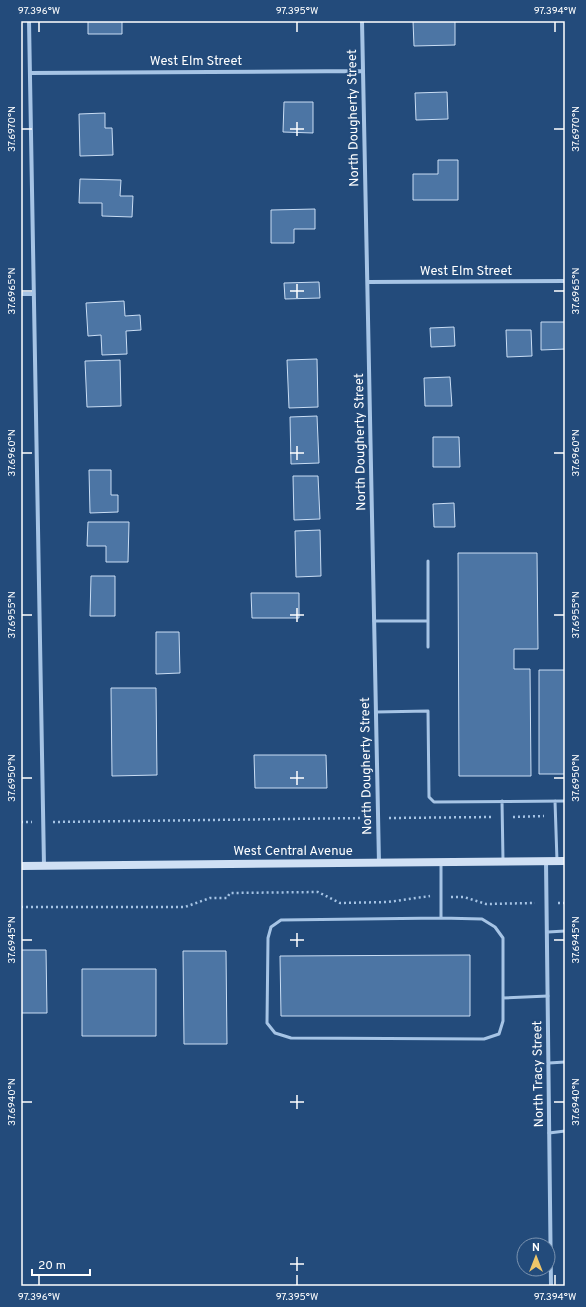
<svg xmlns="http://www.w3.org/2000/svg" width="586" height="1307" font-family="Overpass,sans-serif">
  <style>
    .building { fill: #4c75a4; stroke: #c9ddf4 }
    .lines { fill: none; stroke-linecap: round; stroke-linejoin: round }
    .path { stroke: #a6c4e5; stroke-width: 2.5; stroke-dasharray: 2 3; stroke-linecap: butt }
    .lane { stroke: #a6c4e5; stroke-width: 3 }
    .street { stroke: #a6c4e5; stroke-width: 4 }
    .secondary { stroke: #d0e0f4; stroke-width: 8 }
    .ticks { fill: none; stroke: #fff; stroke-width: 1.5 }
    .labels { text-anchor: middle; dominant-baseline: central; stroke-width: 4; stroke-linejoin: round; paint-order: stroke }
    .street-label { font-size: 13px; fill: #fff; stroke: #234b7b }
    .neatline { fill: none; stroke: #fff; stroke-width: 1.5 }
    .ticks-label { font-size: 10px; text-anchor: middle; fill: #fff }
  </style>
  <rect width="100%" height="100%" fill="#234b7b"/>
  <path class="building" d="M 88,21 L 122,21 L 122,34 L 88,34 Z
    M 413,21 L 455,21 L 455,45 L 414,46 Z
    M 447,92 L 448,119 L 416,120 L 415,93 Z
    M 284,102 L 313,102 L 313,133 L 283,132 Z
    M 105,113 L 105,128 L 112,128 L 113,155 L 80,156 L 79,114 Z
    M 438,160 L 458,160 L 458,200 L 413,200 L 413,174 L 438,174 Z
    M 80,179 L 121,180 L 120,196 L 133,196 L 132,217 L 102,216 L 102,203 L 79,203 Z
    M 315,209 L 315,229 L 294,229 L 294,243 L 271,243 L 271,210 Z
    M 319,282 L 320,298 L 285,299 L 284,283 Z
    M 124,301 L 125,316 L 140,315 L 141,330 L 126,331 L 127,354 L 102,355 L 101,335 L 88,336 L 86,303 Z
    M 541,322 L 565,322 L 565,349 L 541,350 Z
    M 454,327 L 455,346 L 431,347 L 430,328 Z
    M 506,330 L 531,330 L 532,356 L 507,357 Z
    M 317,359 L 318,407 L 289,408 L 287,360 Z
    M 120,360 L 121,406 L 87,407 L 85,361 Z
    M 450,377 L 452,406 L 425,406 L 424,378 Z
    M 317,416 L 319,463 L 291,464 L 290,417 Z
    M 433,437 L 459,437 L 460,467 L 433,467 Z
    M 89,470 L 111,470 L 111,495 L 118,495 L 118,512 L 90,513 Z
    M 293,476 L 318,476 L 320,519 L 294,520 Z
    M 454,503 L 455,527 L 434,527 L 433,504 Z
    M 88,522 L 129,522 L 128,562 L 106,562 L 106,546 L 87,546 Z
    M 320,530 L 321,576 L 296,577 L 295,531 Z
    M 458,553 L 537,553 L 538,649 L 514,649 L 514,669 L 530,669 L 531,776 L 459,776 Z
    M 91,576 L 115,576 L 115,616 L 90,616 Z
    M 251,593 L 299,593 L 299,618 L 252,618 Z
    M 156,632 L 179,632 L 180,673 L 156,674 Z
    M 539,670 L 565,670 L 565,774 L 539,774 Z
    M 111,688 L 156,688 L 157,775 L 112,776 Z
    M 254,755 L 326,755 L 327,788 L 255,788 Z
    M 21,950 L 46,950 L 47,1013 L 21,1013 Z
    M 183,951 L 226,951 L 227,1044 L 184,1044 Z
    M 470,955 L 470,1016 L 281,1016 L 280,956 Z
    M 82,969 L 156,969 L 156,1036 L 82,1036 Z"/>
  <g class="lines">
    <path class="path" d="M 513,817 L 544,816
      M 389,818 L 492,817
      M 21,822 L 32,822
      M 53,822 L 366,818
      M 451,897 L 464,897 L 486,904 L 535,903
      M 558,903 L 565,903
      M 21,907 L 185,907 L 210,898 L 227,898 L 230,893 L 318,892 L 340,903 L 388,902 L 430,896"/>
    <path class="lane" d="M 374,621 L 428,621 L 428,561
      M 428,621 L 428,647
      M 376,712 L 428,711 L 429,797 L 434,802 L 565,801
      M 502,801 L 503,860
      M 555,801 L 557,861
      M 441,918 L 482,919 L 495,927 L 503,938 L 503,1021 L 499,1034 L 484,1039 L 291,1038 L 275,1033 L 267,1023 L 268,938 L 271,927 L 281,920 L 441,918 L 441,862
      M 548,932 L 565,931
      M 503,998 L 548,996
      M 549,1063 L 565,1062
      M 549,1133 L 565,1131"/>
    <path class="street" d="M 29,21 L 44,866
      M 362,21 L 379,863
      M 30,73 L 363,71
      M 368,282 L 565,281
      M 21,294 L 34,294
      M 546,861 L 551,1286"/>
    <path class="secondary" d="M 21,866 L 565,861"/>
  </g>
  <path class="ticks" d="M 39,22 L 39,32M 297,22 L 297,32M 555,22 L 555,32M 297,122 L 297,136M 22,129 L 32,129M 290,129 L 304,129M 554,129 L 564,129M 297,284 L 297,298M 22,291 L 32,291M 290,291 L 304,291M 554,291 L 564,291M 297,446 L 297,460M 22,453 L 32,453M 290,453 L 304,453M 554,453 L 564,453M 297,608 L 297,622M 22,615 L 32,615M 290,615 L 304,615M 554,615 L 564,615M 297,771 L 297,785M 22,778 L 32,778M 290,778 L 304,778M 554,778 L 564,778M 297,933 L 297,947M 22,940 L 32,940M 290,940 L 304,940M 554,940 L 564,940M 297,1095 L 297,1109M 22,1102 L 32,1102M 290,1102 L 304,1102M 554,1102 L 564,1102M 297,1257 L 297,1271M 290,1264 L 304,1264M 39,1275 L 39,1285M 297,1275 L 297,1285M 555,1275 L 555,1285"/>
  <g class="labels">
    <g class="street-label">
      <text x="196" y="62">West Elm Street</text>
      <text transform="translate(354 118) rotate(-91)">North Dougherty Street</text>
      <text x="466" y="272">West Elm Street</text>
      <text transform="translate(361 442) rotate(-91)">North Dougherty Street</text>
      <text transform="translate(367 766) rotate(-91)">North Dougherty Street</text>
      <text x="293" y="852">West Central Avenue</text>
      <text transform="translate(539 1074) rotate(-91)">North Tracy Street</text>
    </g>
  </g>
  <rect width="586" height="1307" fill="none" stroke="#234b7b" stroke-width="44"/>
  <g transform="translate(536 1257)"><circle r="19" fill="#234b7b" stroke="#7b93b0"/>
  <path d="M0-3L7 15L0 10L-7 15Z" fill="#efc66a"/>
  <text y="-6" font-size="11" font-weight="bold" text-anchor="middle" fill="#ffffff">N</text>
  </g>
  <path d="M32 1269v6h58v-6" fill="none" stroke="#ffffff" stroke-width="2"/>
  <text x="38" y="1269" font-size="12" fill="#ffffff" stroke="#234b7b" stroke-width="3" paint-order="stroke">20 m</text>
  <rect x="22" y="22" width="542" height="1263" class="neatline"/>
  <g class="ticks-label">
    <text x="39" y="14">97.396°W</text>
    <text x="297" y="14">97.395°W</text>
    <text x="555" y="14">97.394°W</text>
    <text transform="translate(11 129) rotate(-90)" y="4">37.6970°N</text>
    <text transform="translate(575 129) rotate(-90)" y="4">37.6970°N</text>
    <text transform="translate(11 291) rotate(-90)" y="4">37.6965°N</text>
    <text transform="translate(575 291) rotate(-90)" y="4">37.6965°N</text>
    <text transform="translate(11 453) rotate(-90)" y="4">37.6960°N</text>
    <text transform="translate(575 453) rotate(-90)" y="4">37.6960°N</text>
    <text transform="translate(11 615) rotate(-90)" y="4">37.6955°N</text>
    <text transform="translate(575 615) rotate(-90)" y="4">37.6955°N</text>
    <text transform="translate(11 778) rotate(-90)" y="4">37.6950°N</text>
    <text transform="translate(575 778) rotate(-90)" y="4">37.6950°N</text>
    <text transform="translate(11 940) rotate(-90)" y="4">37.6945°N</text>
    <text transform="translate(575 940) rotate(-90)" y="4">37.6945°N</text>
    <text transform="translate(11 1102) rotate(-90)" y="4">37.6940°N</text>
    <text transform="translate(575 1102) rotate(-90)" y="4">37.6940°N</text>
    <text x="39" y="1300">97.396°W</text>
    <text x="297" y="1300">97.395°W</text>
    <text x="555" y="1300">97.394°W</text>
  </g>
</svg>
